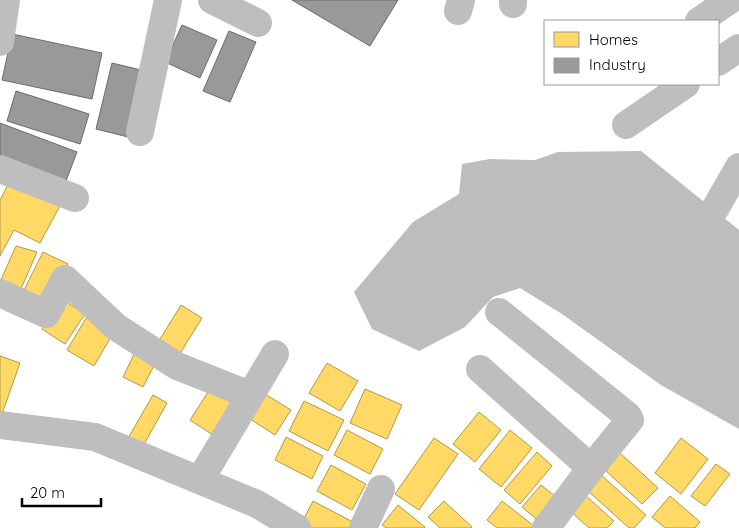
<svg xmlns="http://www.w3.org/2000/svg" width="739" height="528" font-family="Quicksand,sans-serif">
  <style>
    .water { fill: #bdbdbd }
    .homes { fill: #ffd966; stroke: #b29847 }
    .industry { fill: #999; stroke: #6b6b6b }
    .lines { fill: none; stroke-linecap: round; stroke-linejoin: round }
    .minor { stroke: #bebebe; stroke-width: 28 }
  </style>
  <rect width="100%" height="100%" fill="#fff"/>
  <path class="water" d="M 641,151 L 739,230 L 739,429 L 661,385 L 562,314 L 520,288 L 493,297 L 465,327 L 419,351 L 372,329 L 354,292 L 413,222 L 459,194 L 462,164 L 490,159 L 535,160 L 558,152 Z"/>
  <path class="homes" d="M 12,177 L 62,202 L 40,243 L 14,230 L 0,256 L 0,200 Z
    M 16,246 L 37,252 L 17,298 L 0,282 Z
    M 43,252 L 68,264 L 45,310 L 20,298 Z
    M 62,299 L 85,314 L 65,344 L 42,329 Z
    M 181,305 L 202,318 L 176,360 L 155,347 Z
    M 88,315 L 115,330 L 94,366 L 67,350 Z
    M 137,348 L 158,358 L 143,387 L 123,377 Z
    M 0,356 L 20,363 L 2,414 L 0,413 Z
    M 327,363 L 358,381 L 340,411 L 309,393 Z
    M 210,389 L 234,404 L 213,435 L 190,420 Z
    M 365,389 L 402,405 L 387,439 L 350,423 Z
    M 260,391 L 291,410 L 275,435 L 244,415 Z
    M 153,395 L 167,403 L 142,448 L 127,440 Z
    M 304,401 L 344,420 L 328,451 L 289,431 Z
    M 479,412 L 501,430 L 475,462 L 453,444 Z
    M 347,430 L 383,449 L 370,474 L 334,455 Z
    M 510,430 L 532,448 L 501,487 L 479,469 Z
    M 286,437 L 323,456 L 312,479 L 275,460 Z
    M 434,438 L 458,454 L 419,510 L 395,494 Z
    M 681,438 L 708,459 L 681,494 L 655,473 Z
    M 537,452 L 552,466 L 520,504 L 504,490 Z
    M 620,453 L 658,488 L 642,504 L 605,470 Z
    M 716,464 L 730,474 L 705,506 L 691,496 Z
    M 331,465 L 366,484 L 352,510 L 317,491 Z
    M 601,475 L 646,515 L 634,528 L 629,528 L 587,490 Z
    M 541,485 L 560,500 L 541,523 L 522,507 Z
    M 584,494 L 614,521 L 607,528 L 589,528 L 569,510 Z
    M 670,496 L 700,522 L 695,528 L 665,528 L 652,517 Z
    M 313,501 L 353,522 L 350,528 L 299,528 Z
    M 444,501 L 472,527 L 471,528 L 440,528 L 428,517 Z
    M 502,501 L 534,526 L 532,528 L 497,528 L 487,520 Z
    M 398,505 L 425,527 L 424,528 L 386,528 L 382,525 Z"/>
  <path class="industry" d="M 292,0 L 398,0 L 370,46 Z
    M 182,25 L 217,40 L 200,78 L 165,62 Z
    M 229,31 L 256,42 L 230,102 L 203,91 Z
    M 12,34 L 102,53 L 92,99 L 2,80 Z
    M 112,63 L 145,71 L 128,137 L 96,129 Z
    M 16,91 L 89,114 L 80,144 L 7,121 Z
    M 0,123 L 77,152 L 66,181 L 0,156 Z"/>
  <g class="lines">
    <path class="minor" d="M 212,0 L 258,23
      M 513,4 L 513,0
      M 458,11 L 461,0
      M 699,21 L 730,0
      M 0,42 L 6,0
      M 718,62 L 739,48
      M 626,125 L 686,84
      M 140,132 L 168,0
      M 0,169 L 75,198
      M 715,209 L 739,167
      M 0,293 L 46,314 L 65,279 L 116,327 L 177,366 L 250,395
      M 499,312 L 628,416 L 630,420 L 591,468 L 546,528
      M 480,369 L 591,468
      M 0,425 L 95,437 L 257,504 L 297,528
      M 200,480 L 275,354
      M 363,528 L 381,489"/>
  </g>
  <rect x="544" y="20" width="175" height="65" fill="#ffffff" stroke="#999999"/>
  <rect x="554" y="32" width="25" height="15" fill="#ffd966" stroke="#999999"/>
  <text x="589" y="45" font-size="15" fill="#000000">Homes</text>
  <rect x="554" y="58" width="25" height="15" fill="#999999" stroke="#999999"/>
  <text x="589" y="70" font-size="15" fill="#000000">Industry</text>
  <path d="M22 498v8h79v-8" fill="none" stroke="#000000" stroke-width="2.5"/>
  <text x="30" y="498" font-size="15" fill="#000000" stroke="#ffffff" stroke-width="4" paint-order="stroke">20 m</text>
</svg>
